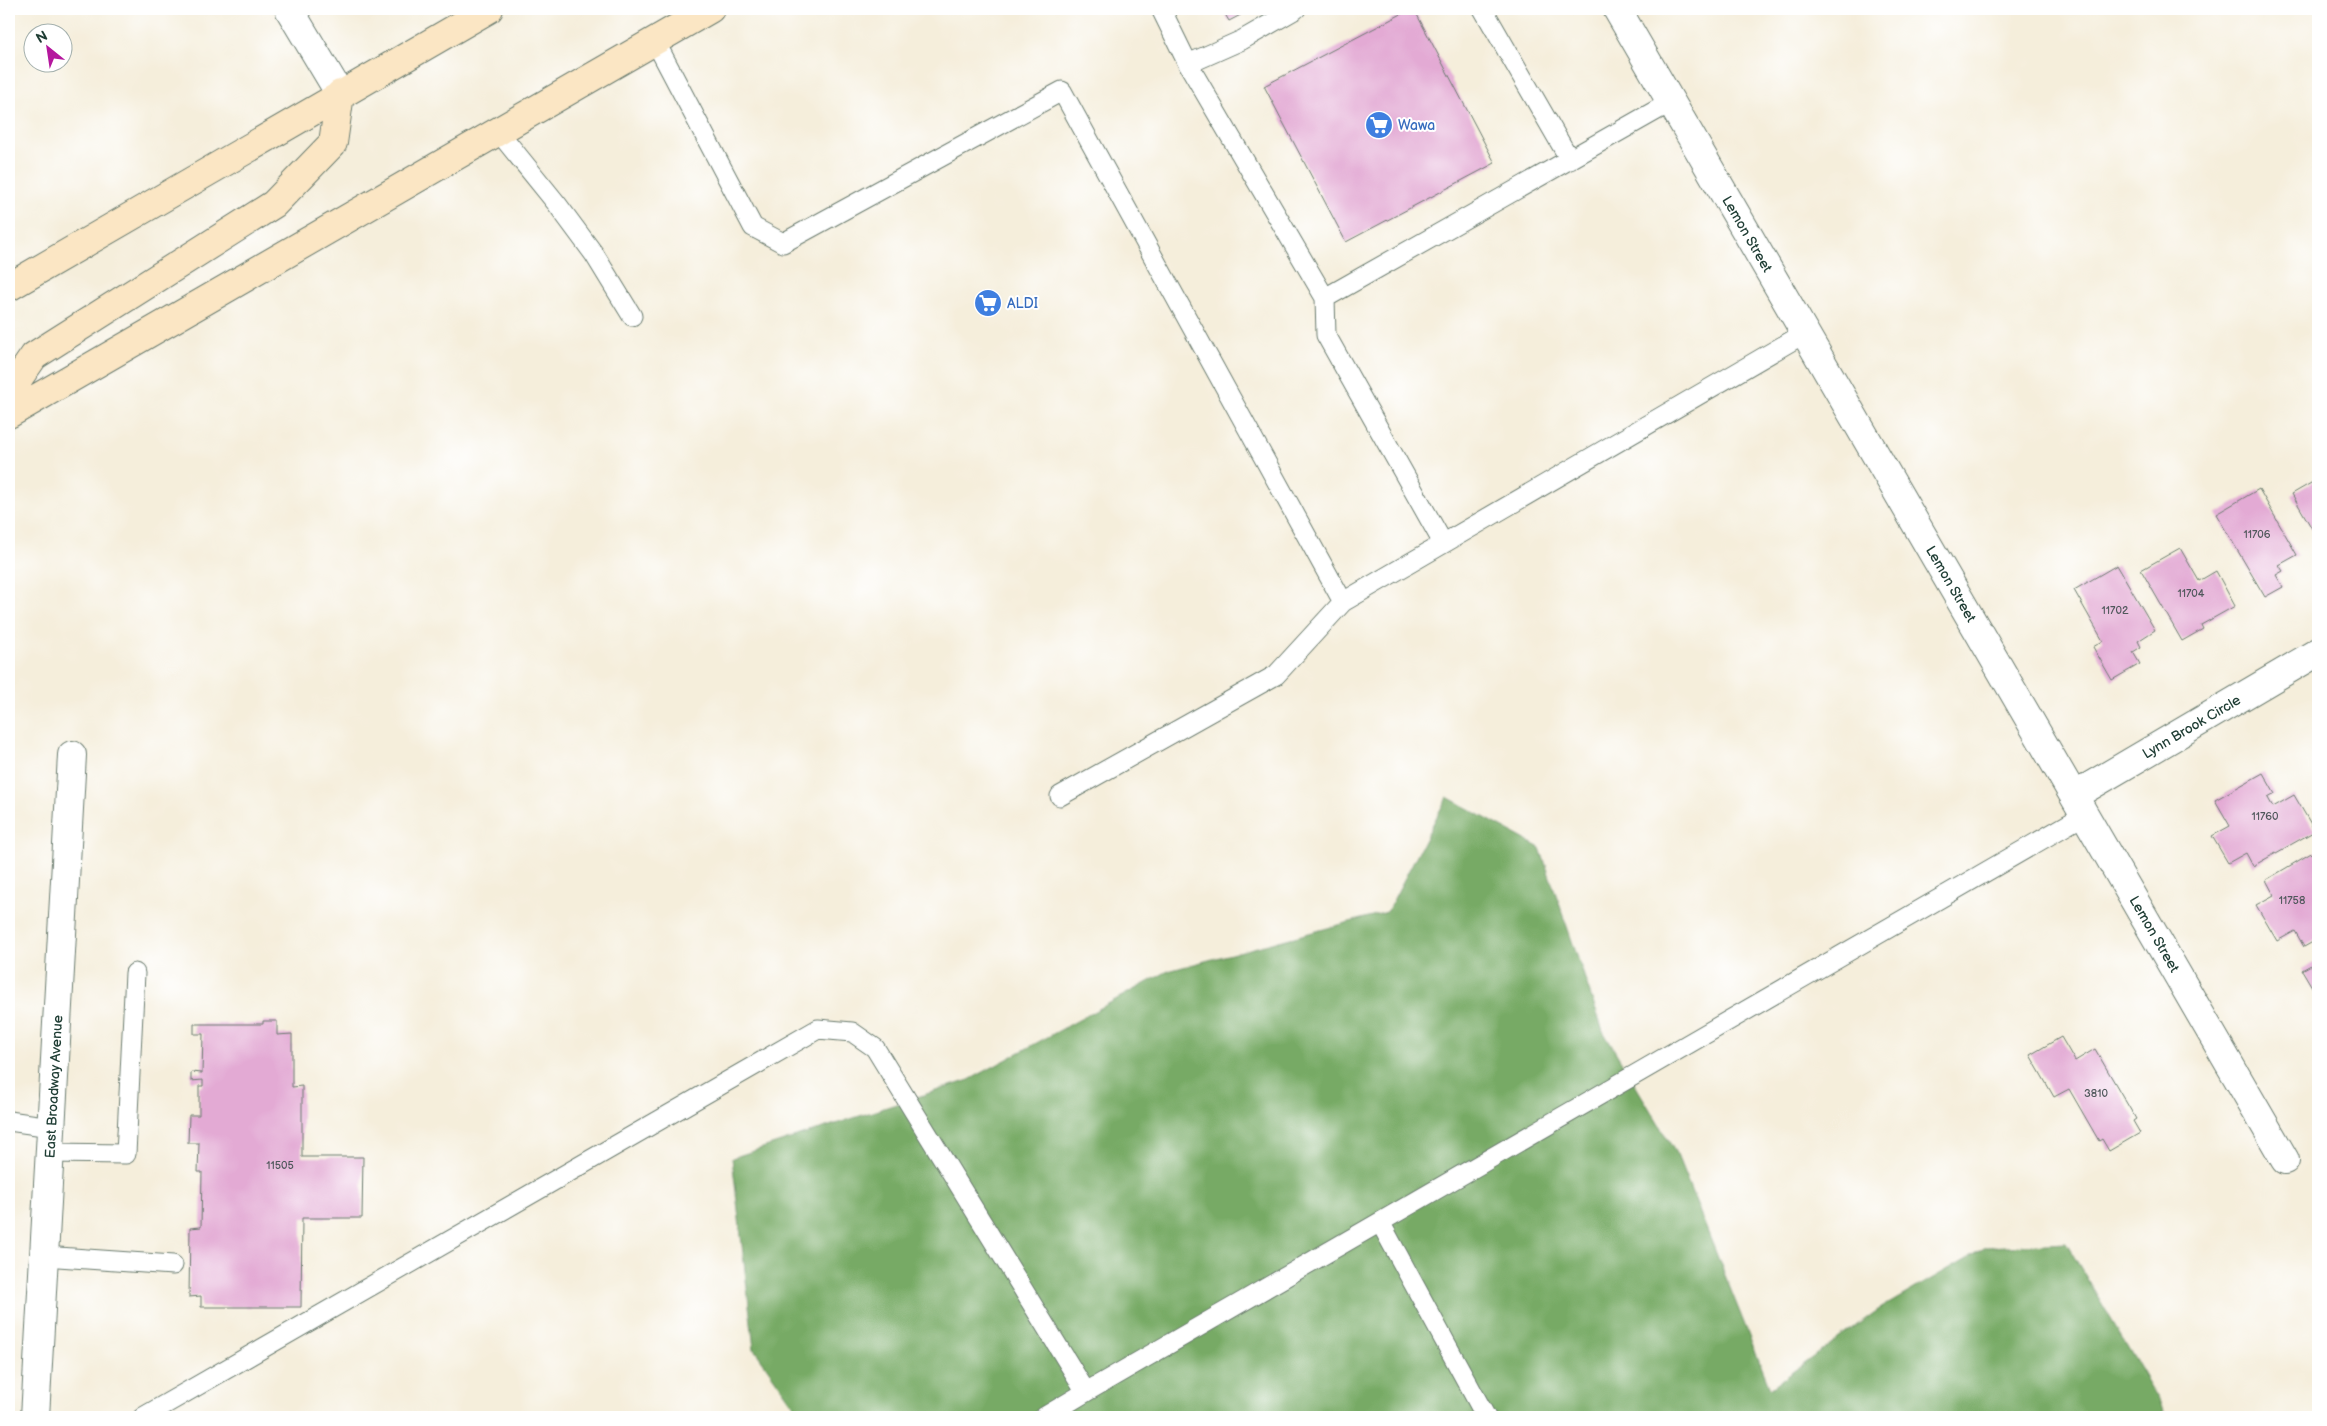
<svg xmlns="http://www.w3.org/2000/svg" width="2327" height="1426" font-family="'Balsamiq Sans',sans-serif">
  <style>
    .forest { fill: #77aa65; stroke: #4b744c }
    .building { fill: #e3aad4 }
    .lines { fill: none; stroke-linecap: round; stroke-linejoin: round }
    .service-casing { stroke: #6a7b6e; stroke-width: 21 }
    .minor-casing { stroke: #6a7b6e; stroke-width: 30 }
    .secondary-casing { stroke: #6a7b6e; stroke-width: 30 }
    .service { stroke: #fff; stroke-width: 19 }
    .minor { stroke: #fff; stroke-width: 28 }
    .secondary { stroke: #fbe6c4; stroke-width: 28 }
    .labels { text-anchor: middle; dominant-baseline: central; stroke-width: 4; stroke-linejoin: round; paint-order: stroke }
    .number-label { font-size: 11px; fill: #50585c }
    .shop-label { font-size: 14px; fill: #366cbe; stroke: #fff; text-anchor: start }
    .street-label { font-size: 14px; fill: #1f3d34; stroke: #fff }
  </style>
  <rect width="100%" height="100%" fill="#fff"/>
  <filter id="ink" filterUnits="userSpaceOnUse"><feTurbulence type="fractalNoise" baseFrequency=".02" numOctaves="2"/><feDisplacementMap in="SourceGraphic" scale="10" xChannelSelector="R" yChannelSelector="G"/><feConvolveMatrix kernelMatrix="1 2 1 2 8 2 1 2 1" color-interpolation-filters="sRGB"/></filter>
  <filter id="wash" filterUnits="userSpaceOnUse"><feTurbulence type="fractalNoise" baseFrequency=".0096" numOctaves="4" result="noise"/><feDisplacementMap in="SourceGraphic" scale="20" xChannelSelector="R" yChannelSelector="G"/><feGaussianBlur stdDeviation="1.12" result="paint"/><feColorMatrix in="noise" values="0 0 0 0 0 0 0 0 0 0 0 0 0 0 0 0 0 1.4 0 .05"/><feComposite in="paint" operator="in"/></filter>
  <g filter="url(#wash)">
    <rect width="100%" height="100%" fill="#f5eedb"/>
    <path class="forest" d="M 1447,797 L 1540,848 L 1603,1031 L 1677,1155 L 1770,1388 L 1878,1310 L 1986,1247 L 2066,1243 L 2159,1400 L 2166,1417 L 802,1417 L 754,1349 L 732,1158 L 969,1080 L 1168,971 L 1387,912 Z"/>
    <g id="blocks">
      <path class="building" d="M 1222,9 L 1252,9 L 1229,21 Z
        M 1411,9 L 1414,9 L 1495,163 L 1346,242 L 1264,86 Z
        M 2318,479 L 2318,539 L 2292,494 Z
        M 2259,489 L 2297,555 L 2279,565 L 2283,571 L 2276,575 L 2283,587 L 2265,597 L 2216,514 Z
        M 2180,548 L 2199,581 L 2216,571 L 2235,606 L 2201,625 L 2203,629 L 2182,641 L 2141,570 Z
        M 2117,565 L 2155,630 L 2138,641 L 2141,647 L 2133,652 L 2140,664 L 2112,680 L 2093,647 L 2103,641 L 2074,590 Z
        M 2263,773 L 2275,794 L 2268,798 L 2273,807 L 2294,795 L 2315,831 L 2253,866 L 2246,853 L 2228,863 L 2212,836 L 2230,826 L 2215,800 Z
        M 2318,849 L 2318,939 L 2304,947 L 2295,931 L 2277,941 L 2256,905 L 2274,895 L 2266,880 Z
        M 2318,961 L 2318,997 L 2302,970 Z
        M 263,1021 L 277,1021 L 277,1035 L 292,1034 L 292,1087 L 302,1086 L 302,1157 L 363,1157 L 362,1218 L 302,1218 L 301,1307 L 201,1307 L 201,1296 L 189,1297 L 190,1228 L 201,1227 L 202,1172 L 198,1172 L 199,1143 L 188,1143 L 189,1115 L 199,1115 L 199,1086 L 203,1086 L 203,1080 L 191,1081 L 191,1072 L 202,1073 L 203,1034 L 194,1034 L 194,1024 L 263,1024 Z
        M 2061,1037 L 2075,1061 L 2095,1049 L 2136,1119 L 2133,1121 L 2140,1133 L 2109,1151 L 2102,1139 L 2099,1141 L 2069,1089 L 2054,1097 L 2030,1055 Z"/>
    </g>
  </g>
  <g filter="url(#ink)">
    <use href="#blocks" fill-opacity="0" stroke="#6a7b6e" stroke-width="1"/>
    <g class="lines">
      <g class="service-casing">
        <path id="service" d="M 1161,9 L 1188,64 L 1325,298 L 1671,102
          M 1483,9 L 1570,160
          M 655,41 L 753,227 L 783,243 L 1062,91 L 1343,602
          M 1188,64 L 1242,40 L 1296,9
          M 498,131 L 557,204 L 594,254 L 632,316
          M 1325,298 L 1326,335 L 1443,543
          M 1060,796 L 1276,675 L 1343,602 L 1805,333
          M 9,1121 L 51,1127
          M 49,1153 L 126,1154 L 135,973
          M 1380,1222 L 1486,1417
          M 44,1256 L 173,1265
          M 1086,1392 L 2086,814
          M 143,1417 L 818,1029 L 852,1032 L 875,1048 L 1086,1392 L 1044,1417"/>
      </g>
      <g class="minor-casing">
        <g id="minor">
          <path d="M 289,9 L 340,94"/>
          <path id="s1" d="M 1617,9 C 1839,393 2064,775 2285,1160"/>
          <path id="s2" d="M 2075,795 L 2318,652"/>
          <path id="s3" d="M 35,1417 L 72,755"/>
        </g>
      </g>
      <g class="secondary-casing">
        <path id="secondary" d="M 9,287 L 489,9
          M 9,392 L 34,356 L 274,204 L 333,143 L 340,94
          M 9,414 L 710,9"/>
      </g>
      <use href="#service" class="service"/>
      <use href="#minor" class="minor"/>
      <use href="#secondary" class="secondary"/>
    </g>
  </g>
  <defs>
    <g id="supermarket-disc" transform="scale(1.4375)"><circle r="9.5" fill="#3f7fe0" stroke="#fff"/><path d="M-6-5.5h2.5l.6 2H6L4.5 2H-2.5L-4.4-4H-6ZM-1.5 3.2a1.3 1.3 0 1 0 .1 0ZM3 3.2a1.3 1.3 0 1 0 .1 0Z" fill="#fff"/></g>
  </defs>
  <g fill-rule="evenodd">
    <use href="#supermarket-disc" x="1379" y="125"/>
    <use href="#supermarket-disc" x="988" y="303"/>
  </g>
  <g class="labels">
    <g class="number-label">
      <text x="2257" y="534">11706</text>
      <text x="2191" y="593">11704</text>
      <text x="2115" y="610">11702</text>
      <text x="2265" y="816">11760</text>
      <text x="2292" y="900">11758</text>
      <text x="2096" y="1093">3810</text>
      <text x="280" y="1165">11505</text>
    </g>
    <g class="shop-label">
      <text x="1398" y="125">Wawa</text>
      <text x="1007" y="303">ALDI</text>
    </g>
    <g class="street-label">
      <text stroke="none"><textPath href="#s1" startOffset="260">Lemon Street</textPath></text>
      <text stroke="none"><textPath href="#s1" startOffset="665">Lemon Street</textPath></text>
      <text stroke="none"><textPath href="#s2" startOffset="135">Lynn Brook Circle</textPath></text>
      <text stroke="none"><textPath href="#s1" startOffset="1070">Lemon Street</textPath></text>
      <text stroke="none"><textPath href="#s3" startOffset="331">East Broadway Avenue</textPath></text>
    </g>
  </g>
  <rect width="2327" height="1426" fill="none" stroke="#fff" stroke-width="30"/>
  <g transform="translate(48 48) rotate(330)"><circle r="24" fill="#ffffff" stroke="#a5b1ae"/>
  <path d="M0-4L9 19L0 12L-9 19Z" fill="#b5179e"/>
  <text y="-8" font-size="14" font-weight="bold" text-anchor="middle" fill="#1f3d34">N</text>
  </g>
</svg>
